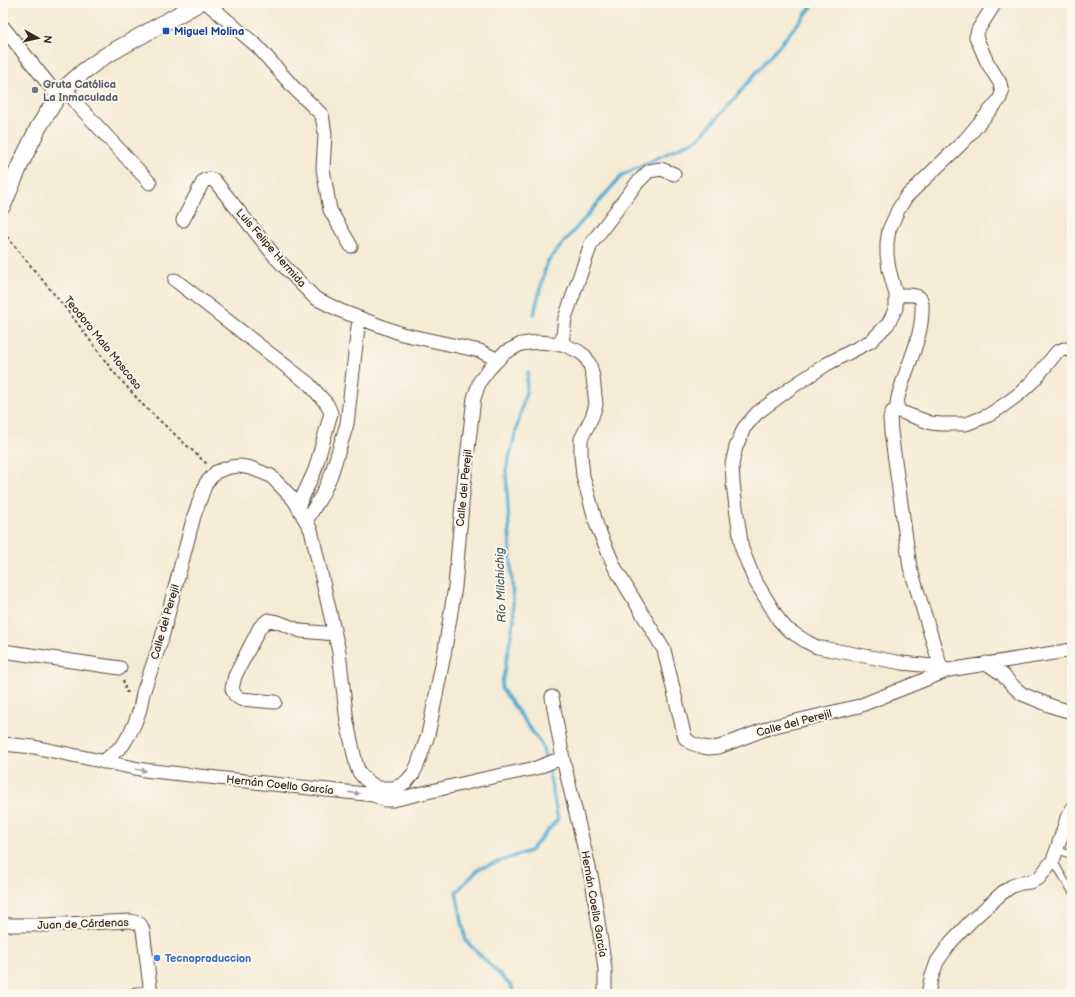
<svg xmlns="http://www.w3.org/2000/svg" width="1075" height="997" font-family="'Balsamiq Sans',sans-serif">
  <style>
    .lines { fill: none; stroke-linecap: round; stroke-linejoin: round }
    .stream { stroke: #56aed3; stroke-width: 3.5 }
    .service-casing { stroke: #574739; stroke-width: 8 }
    .minor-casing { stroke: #574739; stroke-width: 15 }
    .tertiary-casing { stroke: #574739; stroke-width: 18 }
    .path { stroke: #574739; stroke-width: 2; stroke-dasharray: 3 3; stroke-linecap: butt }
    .service { stroke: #fff; stroke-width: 6 }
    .minor { stroke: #fff; stroke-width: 13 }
    .tertiary { stroke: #fff; stroke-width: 16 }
    .oneway { fill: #a79f9a }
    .transit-dot { fill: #1a4fb4; stroke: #fbf7ec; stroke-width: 1.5 }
    .worship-dot { fill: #6b7280; stroke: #fbf7ec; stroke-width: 1.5 }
    .shop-dot { fill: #3f7fe0; stroke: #fbf7ec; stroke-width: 1.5 }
    .labels { text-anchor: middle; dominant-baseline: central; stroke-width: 4; stroke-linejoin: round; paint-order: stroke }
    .transit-label { font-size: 11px; font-weight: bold; fill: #164399; stroke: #fbf7ec; text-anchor: start }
    .worship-label { font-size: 11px; font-weight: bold; fill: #5b616d; stroke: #fbf7ec; text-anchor: start }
    .street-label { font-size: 11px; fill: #3b2a1e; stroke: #fbf7ec }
    .shop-label { font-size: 11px; font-weight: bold; fill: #366cbe; stroke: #fbf7ec; text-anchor: start }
    .water-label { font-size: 12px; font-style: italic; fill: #44585d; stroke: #fbf7ec }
  </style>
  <rect width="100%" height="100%" fill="#fbf7ec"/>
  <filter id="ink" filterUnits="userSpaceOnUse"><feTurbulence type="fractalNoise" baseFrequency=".025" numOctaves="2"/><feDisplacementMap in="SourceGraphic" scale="8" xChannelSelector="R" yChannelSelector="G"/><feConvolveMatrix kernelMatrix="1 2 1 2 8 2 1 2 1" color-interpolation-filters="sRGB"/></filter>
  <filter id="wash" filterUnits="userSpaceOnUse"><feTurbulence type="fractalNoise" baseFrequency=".012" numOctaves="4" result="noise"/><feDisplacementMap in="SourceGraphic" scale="16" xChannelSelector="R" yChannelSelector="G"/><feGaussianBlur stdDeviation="0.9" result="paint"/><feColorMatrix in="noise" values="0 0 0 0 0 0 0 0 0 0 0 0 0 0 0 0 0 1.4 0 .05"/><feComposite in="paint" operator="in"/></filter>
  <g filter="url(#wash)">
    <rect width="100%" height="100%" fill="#f5ead3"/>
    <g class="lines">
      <path class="stream" d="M 534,314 L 547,262 L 622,175 L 699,138 L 735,98 L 815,3
        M 528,372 L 526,392 L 506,470 L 514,620 L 501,688 L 542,745 L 546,761
        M 514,994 L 512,987 L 466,941 L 456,892 L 480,868 L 530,851 L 558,819 L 548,767"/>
    </g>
  </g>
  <g filter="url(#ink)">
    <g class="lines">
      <g class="service-casing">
        <path id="service" d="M 1057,849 L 1072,856
          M 1053,860 L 1067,884 L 1072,892"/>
      </g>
      <g class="minor-casing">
        <path id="minor" d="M 207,3 L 258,47 L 294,88 L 322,115 L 325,134 L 323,169 L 330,210 L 351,246
          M 3,27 L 58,96
          M 65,88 L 78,105 L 150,183
          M 183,220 L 204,180 L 209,179 L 214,180 L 277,259 L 315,298 L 341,311 L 402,334 L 480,351 L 498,360
          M 175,280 L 309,384 L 327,404 L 331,413 L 315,470 L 298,507
          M 896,295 C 902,295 917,294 920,298 C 923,301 922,307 922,310 C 922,334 911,358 903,381 C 901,388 897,397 897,405 C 897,408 899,410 901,412 L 931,423 L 941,424 L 966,424 L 974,421 L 989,415 L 1004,405 L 1019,394 L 1034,380 L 1057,352 L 1064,349 L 1072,350
          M 562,344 L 565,318 L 591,244 L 637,183 L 649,171 L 661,169 L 674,174
          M 898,409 L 892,412 L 890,418 L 891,432 L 910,567 L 941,668
          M 306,521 L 322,495 L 331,475 L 347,424 L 359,318
          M 3,651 L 120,668
          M 986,663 L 1002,674 L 1014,687 L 1022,694 L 1054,707 L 1072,712
          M 949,670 L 932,666 L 902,663 L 817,647 L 807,642 L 787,629 L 779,620 L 754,579 L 742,549 L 737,515 L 733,483 L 732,464 L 736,447 L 744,428 L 757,413 L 792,387 L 827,364 L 871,341 L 888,324 L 896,308 L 896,295 L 889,269 L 887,255 L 887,243 L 889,230 L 898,210 L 906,197 L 964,141 L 999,100 L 1002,93 L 1000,83 L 987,62 L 976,37 L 978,30 L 995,3
          M 552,697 L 563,759 L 592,880 L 605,969 L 605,994
          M 275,702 L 240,699 L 235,695 L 232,689 L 235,676 L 260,627 L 268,620 L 278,622 L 301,631 L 335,634
          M 3,744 L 34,747 L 144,770 L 374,795 L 385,800 L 393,800 L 483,779 L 536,768 L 554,761 L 563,759
          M 103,762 L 123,745 L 129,735 L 135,723 L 140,709 L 143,693 L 161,641 L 194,516 L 206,483 L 216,472 L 230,467 L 240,466 L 251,468 L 271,476 L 294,500 L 311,530 L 339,652 L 347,722 L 356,764 L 359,772 L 365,779 L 377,788 L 393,788 L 401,785 L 407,781 L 413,774 L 417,766 L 428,735 L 444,655 L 455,587 L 463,492 L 474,398 L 480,381 L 489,369 L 504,353 L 521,344 L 538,342 L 562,344 L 578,351 L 585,356 L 590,365 L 593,377 L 596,405 L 592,417 L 581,439 L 581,455 L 583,476 L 597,526 L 615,568 L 664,650 L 685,738 L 691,743 L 703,747 L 709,748 L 719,747 L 771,727 L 859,706 L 949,670 L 1072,650
          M 3,925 L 43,925 L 131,921 L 140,924 L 143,930 L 151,994
          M 136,994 L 151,993
          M 928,994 L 931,979 L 937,962 L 951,942 L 970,922 L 1002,893 L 1012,886 L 1021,883 L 1030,882 L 1039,878 L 1053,860 L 1057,849 L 1067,818 L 1072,809"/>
      </g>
      <g class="tertiary-casing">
        <path id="tertiary" d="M 3,205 L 20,165 L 38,128 L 58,96 L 65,88 L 84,71 L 105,56 L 199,3"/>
      </g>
      <path class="path" d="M 3,232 L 72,316 L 112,370 L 144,406 L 208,465
        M 123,680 L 126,692 L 132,692"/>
      <use href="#service" class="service"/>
      <use href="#minor" class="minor"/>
      <use href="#tertiary" class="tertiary"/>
    </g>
    <defs><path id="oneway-solid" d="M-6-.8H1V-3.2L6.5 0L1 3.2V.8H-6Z"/></defs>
    <g class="oneway">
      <use href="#oneway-solid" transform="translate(141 770) rotate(10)"/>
      <use href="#oneway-solid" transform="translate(354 793) rotate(6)"/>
    </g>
  </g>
  <rect class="transit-dot" x="162" y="27" width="8" height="8" rx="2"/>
  <circle class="worship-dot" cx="35" cy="90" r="4"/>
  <circle class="shop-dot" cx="157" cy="958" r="4"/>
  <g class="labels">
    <g class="transit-label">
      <text x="174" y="31">Miguel Molina</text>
    </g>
    <g class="worship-label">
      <text x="43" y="84">Gruta Católica<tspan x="43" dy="13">La Inmaculada</tspan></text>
    </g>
    <g class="street-label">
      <text transform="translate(271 248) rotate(49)">Luis Felipe Hermida</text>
      <text transform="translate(103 343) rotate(51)">Teodoro Malo Moscoso</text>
      <text transform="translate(464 488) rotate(-84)">Calle del Perejil</text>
      <text transform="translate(165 622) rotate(-74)">Calle del Perejil</text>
      <text transform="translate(794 723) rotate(-15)">Calle del Perejil</text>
      <text transform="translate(280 785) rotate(6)">Hernán Coello García</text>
      <text transform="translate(594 904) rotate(80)">Hernán Coello García</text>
      <text transform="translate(83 924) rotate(-2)">Juan de Cárdenas</text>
    </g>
    <g class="shop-label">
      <text x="165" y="958">Tecnoproduccion</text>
    </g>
    <g class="water-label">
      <text transform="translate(501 585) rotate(-92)">Río Milchichig</text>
    </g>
  </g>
  <rect width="1075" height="997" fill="none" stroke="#fbf7ec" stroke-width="16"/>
  <g transform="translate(38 38) rotate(98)" stroke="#fbf7ec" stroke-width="3" paint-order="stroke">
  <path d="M0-3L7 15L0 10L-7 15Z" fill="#3b2a1e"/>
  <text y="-6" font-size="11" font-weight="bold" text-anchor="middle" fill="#3b2a1e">N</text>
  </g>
</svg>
